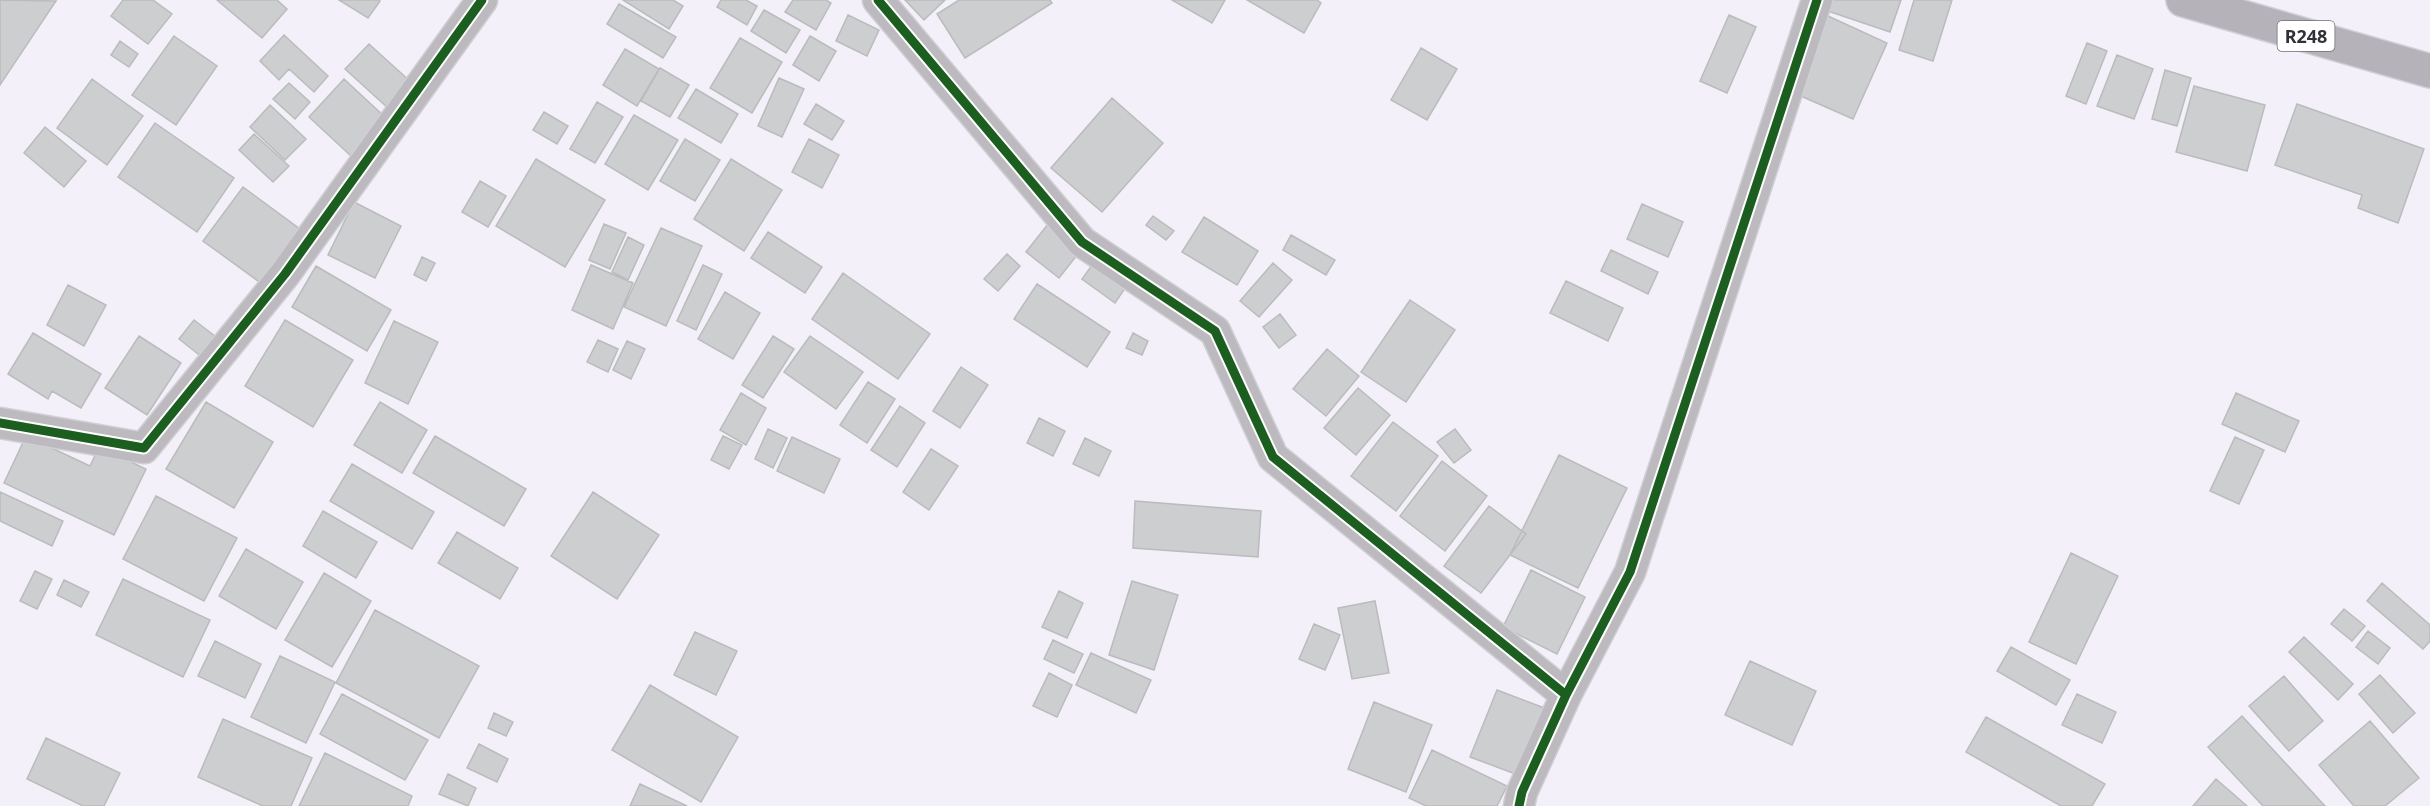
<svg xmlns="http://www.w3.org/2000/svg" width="2430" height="806" font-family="'Noto Sans',sans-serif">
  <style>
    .building { fill: #cccecf; stroke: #babcbc; stroke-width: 1.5 }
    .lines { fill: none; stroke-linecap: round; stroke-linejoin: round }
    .minor-casing { stroke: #d1ced6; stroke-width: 33 }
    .primary-casing { stroke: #d1ced6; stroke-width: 36 }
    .minor { stroke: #bcbabe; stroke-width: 30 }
    .primary { stroke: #b5b3b9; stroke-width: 33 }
    .cycleway-casing { stroke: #fff; stroke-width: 13 }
    .cycleway { stroke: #1b5e20; stroke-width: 9 }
    .labels { text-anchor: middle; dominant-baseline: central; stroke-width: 6; stroke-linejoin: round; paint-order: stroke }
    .shield { fill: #fff; stroke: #716e74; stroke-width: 1.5 }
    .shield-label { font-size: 18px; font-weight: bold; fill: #343039 }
  </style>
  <rect width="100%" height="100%" fill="#f3f0fa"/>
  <path class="building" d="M 0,0 L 56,1 L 0,85 Z
    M 123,0 L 153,0 L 172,14 L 148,44 L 111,16 Z
    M 217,0 L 277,0 L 287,9 L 262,38 Z
    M 339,0 L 379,0 L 380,1 L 368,18 Z
    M 623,0 L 673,0 L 683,6 L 669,29 Z
    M 721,0 L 746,0 L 757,6 L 747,25 L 717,7 Z
    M 793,0 L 826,0 L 831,3 L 816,30 L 785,12 Z
    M 905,0 L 945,0 L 924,20 Z
    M 959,0 L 1050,0 L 1052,3 L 965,58 L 937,14 Z
    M 1172,0 L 1225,0 L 1212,23 Z
    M 1247,0 L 1317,0 L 1321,3 L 1304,33 Z
    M 1819,0 L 1901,0 L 1890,32 L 1816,7 Z
    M 1914,0 L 1952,0 L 1933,61 L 1899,50 Z
    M 619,4 L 676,37 L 663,58 L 607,24 Z
    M 764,10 L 800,30 L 786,53 L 751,31 Z
    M 848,15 L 879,30 L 867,56 L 836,41 Z
    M 1729,15 L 1756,27 L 1727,93 L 1700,81 Z
    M 1828,16 L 1887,43 L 1853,119 L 1794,93 Z
    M 284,35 L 328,76 L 314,92 L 289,69 L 279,80 L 260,61 Z
    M 174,36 L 217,66 L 176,125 L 132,95 Z
    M 810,36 L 836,51 L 819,81 L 793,65 Z
    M 740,38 L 782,62 L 752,113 L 710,88 Z
    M 120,41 L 138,54 L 129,67 L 111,55 Z
    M 2087,43 L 2107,51 L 2086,104 L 2066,96 Z
    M 369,44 L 412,83 L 389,109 L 345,69 Z
    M 1421,48 L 1457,69 L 1427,120 L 1391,100 Z
    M 625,49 L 659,69 L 637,106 L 603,85 Z
    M 2117,55 L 2153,69 L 2134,119 L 2097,106 Z
    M 660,68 L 689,85 L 670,117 L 641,101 Z
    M 2165,70 L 2191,78 L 2177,126 L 2152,119 Z
    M 779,78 L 804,89 L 782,137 L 758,126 Z
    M 92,79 L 143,116 L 107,165 L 57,128 Z
    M 344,79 L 386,118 L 351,156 L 309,117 Z
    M 289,83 L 310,102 L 295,119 L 273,99 Z
    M 2194,86 L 2265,105 L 2247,171 L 2176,152 Z
    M 696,89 L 738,114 L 721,143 L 678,118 Z
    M 1112,98 L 1163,143 L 1102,212 L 1051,168 Z
    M 597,102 L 623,117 L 595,163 L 570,149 Z
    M 816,104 L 844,121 L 832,140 L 804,124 Z
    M 2297,104 L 2424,149 L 2398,223 L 2358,208 L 2362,195 L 2275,165 Z
    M 270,105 L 306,139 L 285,160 L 250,127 Z
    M 544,112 L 568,126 L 557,144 L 533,130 Z
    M 634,115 L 678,140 L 648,190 L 605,164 Z
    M 155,123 L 234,178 L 197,232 L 118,177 Z
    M 45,127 L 86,161 L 64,187 L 24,153 Z
    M 254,134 L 289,166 L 273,182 L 239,150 Z
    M 685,139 L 720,160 L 695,201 L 660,181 Z
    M 809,139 L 839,155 L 822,188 L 792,172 Z
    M 536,159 L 605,200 L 565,267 L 496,226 Z
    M 731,159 L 782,190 L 744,251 L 694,219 Z
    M 480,181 L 506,196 L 488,227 L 462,212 Z
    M 243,187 L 304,232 L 265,286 L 203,241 Z
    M 354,202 L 401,226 L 375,278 L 328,255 Z
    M 1642,204 L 1683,222 L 1668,257 L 1627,239 Z
    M 1056,214 L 1089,240 L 1059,278 L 1026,252 Z
    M 1153,216 L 1174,231 L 1166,240 L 1146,225 Z
    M 1204,217 L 1258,251 L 1237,285 L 1182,252 Z
    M 604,224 L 626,233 L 610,269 L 589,260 Z
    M 661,228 L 702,246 L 666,326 L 624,307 Z
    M 768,232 L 822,267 L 805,293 L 751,258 Z
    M 1291,235 L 1335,260 L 1326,275 L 1283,250 Z
    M 628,237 L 644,245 L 628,280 L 612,272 Z
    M 1611,250 L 1658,272 L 1648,294 L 1601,271 Z
    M 1007,254 L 1020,266 L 998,291 L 984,279 Z
    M 422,257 L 435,263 L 426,281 L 414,275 Z
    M 1095,261 L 1128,284 L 1115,303 L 1082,279 Z
    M 1273,263 L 1292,280 L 1259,317 L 1240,301 Z
    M 591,265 L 633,283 L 613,329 L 572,310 Z
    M 703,265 L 722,274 L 696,330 L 677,321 Z
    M 316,266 L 391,310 L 367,351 L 292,307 Z
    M 843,273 L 930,334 L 898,379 L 812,319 Z
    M 1566,281 L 1623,308 L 1608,341 L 1550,313 Z
    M 1037,284 L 1110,332 L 1087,367 L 1014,319 Z
    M 68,285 L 106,305 L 84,346 L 47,325 Z
    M 725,292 L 760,313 L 733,359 L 698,339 Z
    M 1410,300 L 1455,330 L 1406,402 L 1361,372 Z
    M 1280,314 L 1296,335 L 1279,348 L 1263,327 Z
    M 194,320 L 228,346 L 212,365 L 179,339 Z
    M 285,320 L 353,360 L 313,427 L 245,386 Z
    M 394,321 L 438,342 L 408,404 L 365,383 Z
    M 33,333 L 101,374 L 81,408 L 52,391 L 48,399 L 8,374 Z
    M 1133,333 L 1148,341 L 1142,355 L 1126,348 Z
    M 139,336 L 181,363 L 147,415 L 105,388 Z
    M 773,336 L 794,349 L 763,398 L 742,385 Z
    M 810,336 L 863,372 L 836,409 L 784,372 Z
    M 598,340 L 618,349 L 608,372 L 587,362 Z
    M 627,341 L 645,349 L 631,379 L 613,370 Z
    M 1327,349 L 1359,376 L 1326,416 L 1293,389 Z
    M 961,367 L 988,385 L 960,428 L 933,411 Z
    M 868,382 L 895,399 L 867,443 L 840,425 Z
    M 1358,388 L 1390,415 L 1356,455 L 1324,428 Z
    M 741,393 L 766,408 L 746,445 L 720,430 Z
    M 2236,393 L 2299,421 L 2285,452 L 2222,424 Z
    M 206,402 L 273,442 L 234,508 L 166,469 Z
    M 380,402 L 427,430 L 402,473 L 354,445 Z
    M 900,406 L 925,423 L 897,467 L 871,450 Z
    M 1039,418 L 1065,431 L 1053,456 L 1027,443 Z
    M 1393,422 L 1438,456 L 1396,511 L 1351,476 Z
    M 768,429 L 787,438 L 773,468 L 755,459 Z
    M 1455,429 L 1471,450 L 1454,463 L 1437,442 Z
    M 26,436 L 90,466 L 99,447 L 146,469 L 114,535 L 4,483 Z
    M 435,436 L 526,489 L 504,526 L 413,473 Z
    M 723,436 L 742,445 L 729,469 L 711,460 Z
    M 792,437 L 840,459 L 824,493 L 777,471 Z
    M 2235,437 L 2264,450 L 2239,504 L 2210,491 Z
    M 1085,438 L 1111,451 L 1099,476 L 1073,464 Z
    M 931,449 L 958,466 L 929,510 L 903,492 Z
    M 1559,455 L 1627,488 L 1578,588 L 1510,555 Z
    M 1442,461 L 1487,496 L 1445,551 L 1400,516 Z
    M 352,464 L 434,512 L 412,549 L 330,501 Z
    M 0,492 L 63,521 L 52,546 L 0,521 Z
    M 593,492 L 659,535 L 617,599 L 551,556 Z
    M 156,496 L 237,538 L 204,601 L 123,559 Z
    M 1135,501 L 1261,511 L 1258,557 L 1133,548 Z
    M 1489,506 L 1526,534 L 1481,593 L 1444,566 Z
    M 323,511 L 377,542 L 356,578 L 303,546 Z
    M 457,532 L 518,568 L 500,599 L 438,563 Z
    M 246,549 L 303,582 L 276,629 L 219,596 Z
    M 2071,553 L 2118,576 L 2076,664 L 2029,642 Z
    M 1531,570 L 1585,597 L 1557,654 L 1503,627 Z
    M 35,571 L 52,579 L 37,609 L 20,601 Z
    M 324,573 L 371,601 L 332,667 L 285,640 Z
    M 123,579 L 210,620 L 183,677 L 96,635 Z
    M 64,580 L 89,592 L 81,607 L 57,595 Z
    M 1132,581 L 1178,595 L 1154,670 L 1109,655 Z
    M 2382,583 L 2430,625 L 2430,641 L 2423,649 L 2367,601 Z
    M 1059,591 L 1083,603 L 1067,638 L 1042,627 Z
    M 1375,601 L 1389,673 L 1352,679 L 1338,608 Z
    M 2344,609 L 2365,626 L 2352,641 L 2331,624 Z
    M 375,610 L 479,666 L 439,738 L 336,683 Z
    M 1314,624 L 1340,635 L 1325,670 L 1299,659 Z
    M 2368,631 L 2390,648 L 2378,664 L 2356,647 Z
    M 695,632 L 737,651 L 716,695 L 674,675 Z
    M 2304,637 L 2353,684 L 2338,700 L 2289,652 Z
    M 1053,640 L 1083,654 L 1074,673 L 1044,659 Z
    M 215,641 L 261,664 L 245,698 L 198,676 Z
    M 2011,647 L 2070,680 L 2056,705 L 1997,671 Z
    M 1091,653 L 1151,680 L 1136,713 L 1076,685 Z
    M 280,656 L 335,682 L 306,743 L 251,717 Z
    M 1750,661 L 1816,691 L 1792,745 L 1725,715 Z
    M 1049,673 L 1072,685 L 1057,717 L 1033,706 Z
    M 2380,675 L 2415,713 L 2393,733 L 2359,694 Z
    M 2284,676 L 2323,721 L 2289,751 L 2249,706 Z
    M 650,685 L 738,737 L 701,802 L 612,750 Z
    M 1497,690 L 1555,712 L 1529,779 L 1470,757 Z
    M 342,694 L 428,740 L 405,780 L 320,734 Z
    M 2077,694 L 2116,712 L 2102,743 L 2062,725 Z
    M 1374,702 L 1432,725 L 1406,792 L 1348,769 Z
    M 494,713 L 513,722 L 506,736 L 488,728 Z
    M 2242,716 L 2325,806 L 2263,806 L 2208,747 Z
    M 1986,717 L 2105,784 L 2092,806 L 2061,806 L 1966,752 Z
    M 223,719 L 312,758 L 291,806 L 263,806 L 198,777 Z
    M 2370,721 L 2419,778 L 2385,806 L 2354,806 L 2319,765 Z
    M 46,738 L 120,773 L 104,806 L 83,806 L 27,779 Z
    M 479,744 L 508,759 L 497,782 L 467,768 Z
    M 1432,750 L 1507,786 L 1497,806 L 1426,806 L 1409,798 Z
    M 325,753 L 412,796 L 408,806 L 299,806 Z
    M 448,774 L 476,788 L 468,806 L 439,794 Z
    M 2216,779 L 2247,806 L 2193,806 Z
    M 640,784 L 687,806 L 630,806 Z"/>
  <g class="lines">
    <g class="minor-casing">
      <path id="minor" d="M 878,0 L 1082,242 L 1215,331 L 1273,457 L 1566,695
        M 0,423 L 144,448 L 285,274 L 482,0
        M 1519,806 L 1522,792 L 1566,695 L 1630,572 L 1817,0"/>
    </g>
    <g class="primary-casing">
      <path id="primary" d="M 2183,0 L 2430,71"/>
    </g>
    <use href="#minor" class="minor"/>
    <use href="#primary" class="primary"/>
    <g class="cycleway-casing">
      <path id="cycleway" d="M 878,0 L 1082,242 L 1215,331 L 1273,457 L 1566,695
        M 0,423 L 144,448 L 285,274 L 482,0
        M 1519,806 L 1522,792 L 1566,695 L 1630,572 L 1817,0"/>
    </g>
    <use href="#cycleway" class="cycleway"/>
  </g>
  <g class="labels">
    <rect class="shield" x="2277.5" y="21" width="57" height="30" rx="4.5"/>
    <g class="shield-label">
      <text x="2306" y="36">R248</text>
    </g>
  </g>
</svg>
